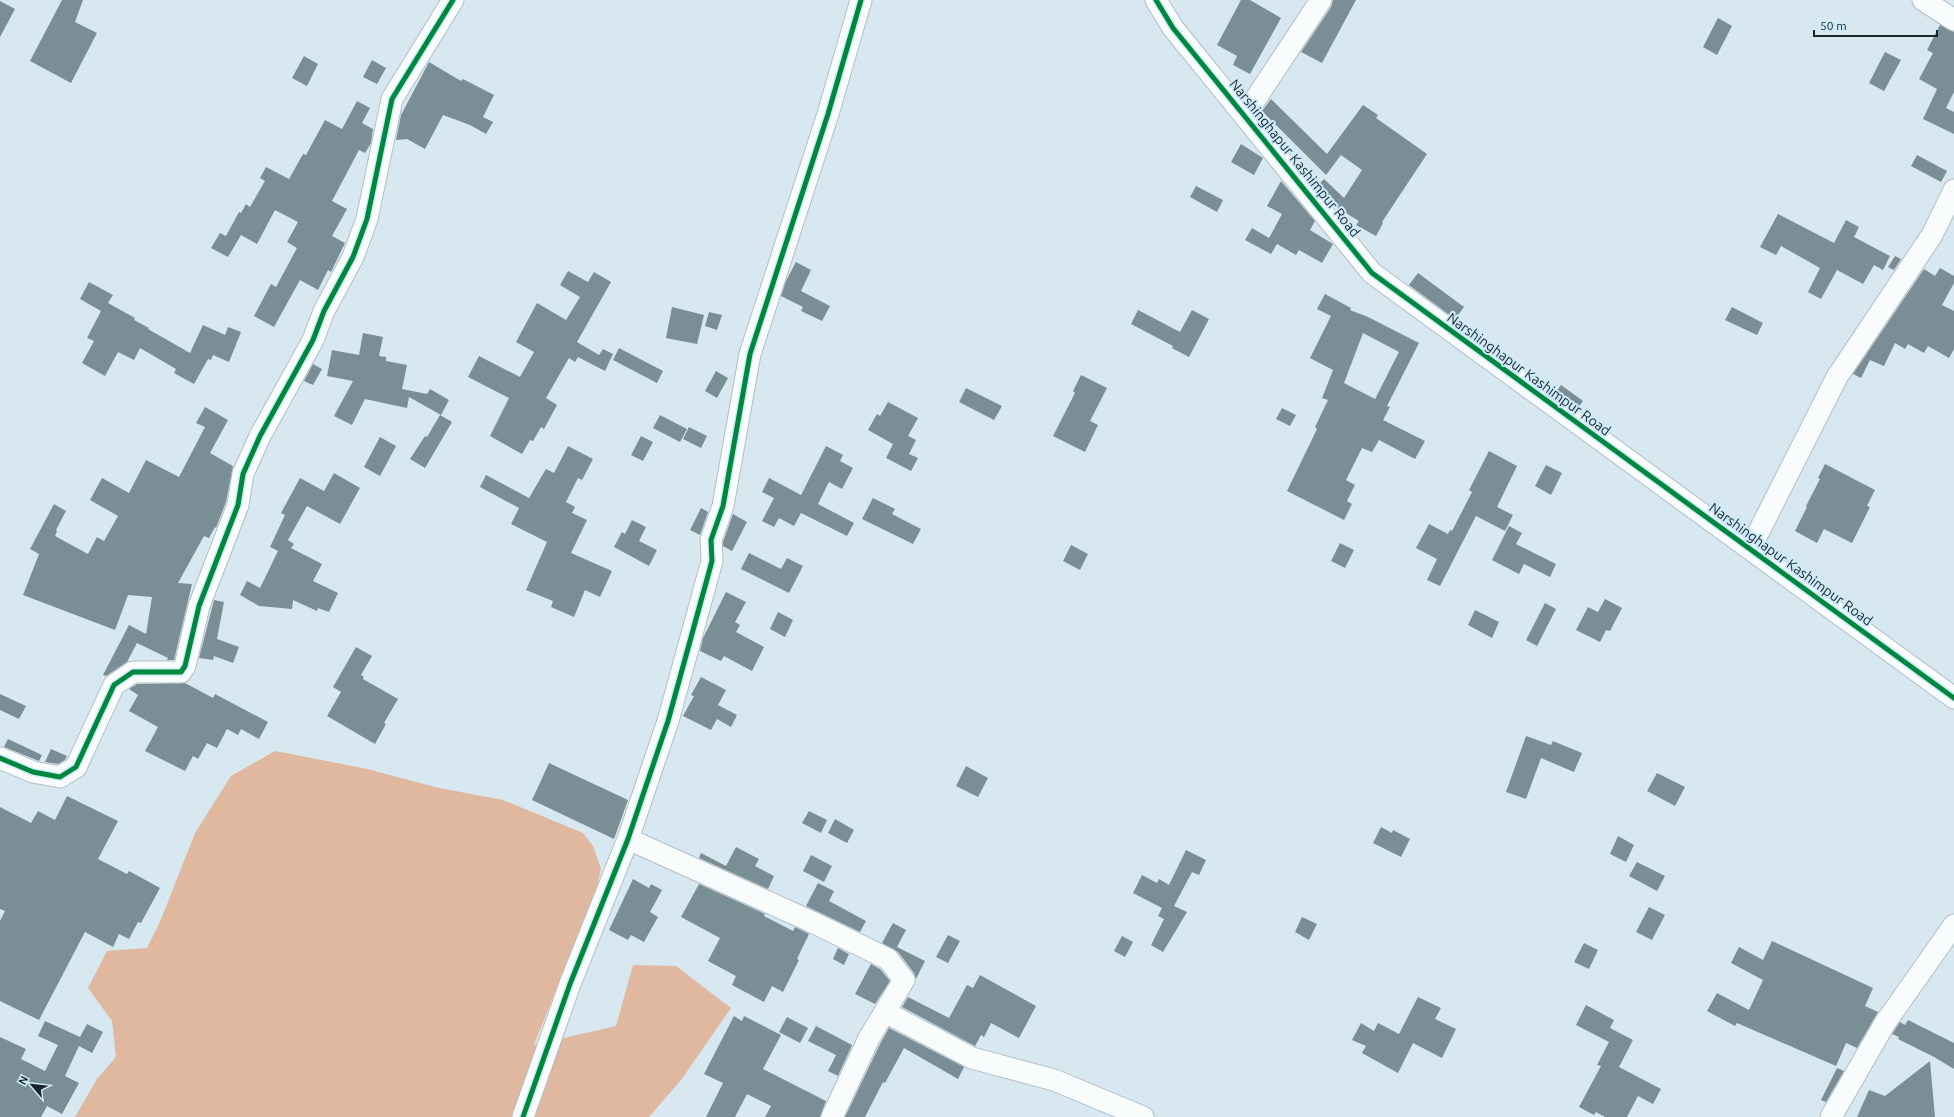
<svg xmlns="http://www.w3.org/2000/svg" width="1954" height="1117" font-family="Ubuntu,sans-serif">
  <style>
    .forest { fill: #e0b79f }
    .building { fill: #7a8e96; fill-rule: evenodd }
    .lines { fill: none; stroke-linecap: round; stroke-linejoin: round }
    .minor-casing { stroke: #b2bec5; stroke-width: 23 }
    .minor { stroke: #f9fcfd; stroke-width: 21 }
    .cycleway-casing { stroke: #ceebfa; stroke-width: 8 }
    .cycleway { stroke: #00873e; stroke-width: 5 }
    .labels { text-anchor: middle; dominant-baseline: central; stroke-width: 4; stroke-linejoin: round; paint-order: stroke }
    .street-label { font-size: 14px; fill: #1a242a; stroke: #ceebfa }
  </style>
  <rect width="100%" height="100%" fill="#d8e8f0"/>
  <path class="forest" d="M 275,751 L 363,768 L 439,788 L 503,800 L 583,833 L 593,846 L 601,869 L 593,904 L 575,942 L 534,1045 L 616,1026 L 633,965 L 676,966 L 731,1008 L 681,1080 L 649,1117 L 75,1117 L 97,1079 L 116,1057 L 112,1021 L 88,988 L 107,951 L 147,948 L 160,922 L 195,833 L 231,776 Z"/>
  <path class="building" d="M 62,0 L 83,0 L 75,22 L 97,33 L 71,83 L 30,61 Z
    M 1241,0 L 1250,0 L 1281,18 L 1250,74 L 1233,65 L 1237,56 L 1217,45 Z
    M 1333,0 L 1356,0 L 1322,63 L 1301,52 L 1331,7 Z
    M 0,1 L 15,9 L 0,37 Z
    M 1718,18 L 1732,26 L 1717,55 L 1703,47 Z
    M 1940,25 L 1954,32 L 1954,92 L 1946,108 L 1954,112 L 1954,134 L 1923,119 L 1937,89 L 1919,79 L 1933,53 L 1927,50 Z
    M 1885,52 L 1901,60 L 1884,91 L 1869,83 Z
    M 304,56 L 318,64 L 307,86 L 292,78 Z
    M 372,60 L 386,68 L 377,84 L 363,77 Z
    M 429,62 L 461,81 L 463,79 L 494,95 L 483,117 L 493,122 L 486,134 L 470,125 L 443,115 L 425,149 L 407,139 L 396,140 L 401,115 Z
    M 1271,99 L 1327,154 L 1363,105 L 1378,115 L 1376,118 L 1427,154 L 1382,222 L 1383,223 L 1376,236 L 1356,225 L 1359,221 L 1331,204 L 1317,186 L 1324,179 L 1344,198 L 1362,170 L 1341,155 L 1326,175 L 1262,111 Z
    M 357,101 L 370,108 L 362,123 L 373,129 L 371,143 L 365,153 L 359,150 L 332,201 L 347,209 L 332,236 L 345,243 L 331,272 L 328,270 L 318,290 L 300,280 L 274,327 L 254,316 L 271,284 L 276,287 L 297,248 L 287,242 L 298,222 L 275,210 L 257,244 L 241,235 L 228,257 L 211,248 L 220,233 L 226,236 L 239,212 L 241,213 L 246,204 L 250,207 L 265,181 L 260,178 L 266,167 L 289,179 L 303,154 L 306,155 L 325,120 L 342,129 Z
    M 1241,144 L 1263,158 L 1254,175 L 1231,162 Z
    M 1917,155 L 1947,171 L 1941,182 L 1911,166 Z
    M 1281,181 L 1315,221 L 1310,230 L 1333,244 L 1322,263 L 1299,250 L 1296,255 L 1277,244 L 1271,254 L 1245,240 L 1252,228 L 1269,238 L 1282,214 L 1267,206 Z
    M 1196,186 L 1223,200 L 1217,212 L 1190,197 Z
    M 1778,214 L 1834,243 L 1846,220 L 1859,227 L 1854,237 L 1890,256 L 1883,270 L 1874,265 L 1863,284 L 1837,270 L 1821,299 L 1808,292 L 1820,268 L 1781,246 L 1776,255 L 1760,247 Z
    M 1895,256 L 1901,259 L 1894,270 L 1888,267 Z
    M 796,262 L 811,270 L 801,291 L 830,306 L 822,321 L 801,311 L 803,307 L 781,296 L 786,281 Z
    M 1940,268 L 1954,276 L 1954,283 L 1942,305 L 1954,311 L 1954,349 L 1949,358 L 1928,346 L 1924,353 L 1908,344 L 1905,349 L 1895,343 L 1884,366 L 1870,360 L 1861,378 L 1853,374 L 1924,269 L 1935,276 Z
    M 568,271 L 588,282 L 594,272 L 611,282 L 577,342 L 599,355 L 603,349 L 613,354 L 605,371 L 578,357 L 575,362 L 569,358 L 546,398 L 557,405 L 544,429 L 541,427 L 533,441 L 530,440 L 522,454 L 490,436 L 509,398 L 468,377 L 479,356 L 520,377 L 534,352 L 516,342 L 537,303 L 566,320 L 580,297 L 560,285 Z
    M 1418,273 L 1464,307 L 1455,319 L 1409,285 Z
    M 89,282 L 113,295 L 108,303 L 135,318 L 134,320 L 149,328 L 148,329 L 190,353 L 203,325 L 225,335 L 228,327 L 241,332 L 229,362 L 213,355 L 211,360 L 208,359 L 194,384 L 174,373 L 176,369 L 140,348 L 134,360 L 118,352 L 105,376 L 82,363 L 94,341 L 87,338 L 101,311 L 80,299 Z
    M 1325,294 L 1351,308 L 1350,310 L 1368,317 L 1419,343 L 1387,406 L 1390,407 L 1383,420 L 1425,441 L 1415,459 L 1379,440 L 1372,452 L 1362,448 L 1346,480 L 1355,485 L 1347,501 L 1352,504 L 1344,520 L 1287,491 L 1317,429 L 1315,427 L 1328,400 L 1322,398 L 1333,370 L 1310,358 L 1331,316 L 1317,309 ZM 1363,333 L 1399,352 L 1375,399 L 1344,383 Z
    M 672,307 L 704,315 L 697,344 L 666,338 Z
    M 1732,307 L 1763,323 L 1757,335 L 1725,320 Z
    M 1138,310 L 1180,332 L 1192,310 L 1209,319 L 1189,357 L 1172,348 L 1173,346 L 1131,324 Z
    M 709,312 L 722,315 L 717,330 L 705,326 Z
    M 363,333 L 383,337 L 379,356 L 386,357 L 386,361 L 407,365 L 402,389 L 427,394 L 430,389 L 449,400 L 441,415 L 409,397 L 407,408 L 365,399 L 352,425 L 334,416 L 353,381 L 327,376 L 332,350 L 359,355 Z
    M 619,348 L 663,371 L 657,383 L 613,360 Z
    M 313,364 L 322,369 L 313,385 L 304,381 Z
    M 716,371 L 728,378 L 717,398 L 705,391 Z
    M 1081,375 L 1107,388 L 1090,421 L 1098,425 L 1085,452 L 1053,436 L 1075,393 L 1073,391 Z
    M 1561,385 L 1583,401 L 1578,408 L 1556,392 Z
    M 966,388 L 1002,406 L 994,420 L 959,402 Z
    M 888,402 L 918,418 L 908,436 L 916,440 L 909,454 L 918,458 L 911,471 L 886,458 L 893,444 L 868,430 L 877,414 L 880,416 Z
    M 205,407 L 228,420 L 210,453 L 233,466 L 226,502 L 216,528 L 215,527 L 209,538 L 204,536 L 178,583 L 192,584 L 174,660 L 167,660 L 168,658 L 137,643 L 127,662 L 106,676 L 103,675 L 129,625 L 146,634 L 152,597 L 128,595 L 115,630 L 23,595 L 39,554 L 30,549 L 54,504 L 66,511 L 56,530 L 57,531 L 55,536 L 88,554 L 97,537 L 104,541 L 118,516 L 90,500 L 102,478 L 129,493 L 146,460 L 179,477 L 205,427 L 196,423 Z
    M 1282,408 L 1296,415 L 1290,426 L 1276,419 Z
    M 440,415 L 452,422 L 425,468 L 410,459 L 425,436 L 427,437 Z
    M 660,415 L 687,429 L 680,442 L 653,428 Z
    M 689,427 L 707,436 L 701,448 L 683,439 Z
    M 641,436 L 653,442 L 643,461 L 631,455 Z
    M 380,437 L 396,446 L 380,476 L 364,467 Z
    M 568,446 L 593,459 L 582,480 L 578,478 L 566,502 L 575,507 L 572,513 L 587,520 L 571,553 L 612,571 L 600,597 L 585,590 L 574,617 L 551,607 L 553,601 L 526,590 L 547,542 L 511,524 L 519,508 L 480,487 L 486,475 L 529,498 L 546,469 L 554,473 Z
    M 826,446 L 843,455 L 840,461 L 853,468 L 842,489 L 829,482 L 818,504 L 854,523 L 847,536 L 801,513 L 794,526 L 779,518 L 774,527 L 762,521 L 774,498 L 762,492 L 769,478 L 801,495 Z
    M 1489,451 L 1517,466 L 1497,507 L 1513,515 L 1505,531 L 1476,516 L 1440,586 L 1427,580 L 1437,559 L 1416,548 L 1429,524 L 1448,534 L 1450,530 L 1452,531 L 1472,492 L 1469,490 Z
    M 1825,464 L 1875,490 L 1867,506 L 1870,507 L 1852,543 L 1824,529 L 1817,543 L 1795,531 L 1807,507 L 1806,506 L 1820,479 L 1818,478 Z
    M 1546,465 L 1562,473 L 1551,495 L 1535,486 Z
    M 334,473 L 360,488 L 340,524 L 307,506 L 288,540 L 294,544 L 291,548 L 322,564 L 313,581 L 338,593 L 329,612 L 318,608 L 317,611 L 293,600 L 292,609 L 259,606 L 240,595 L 247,581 L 260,588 L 278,551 L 270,547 L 285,515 L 281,513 L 300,478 L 324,491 Z
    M 873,498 L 895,509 L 892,514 L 921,529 L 913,544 L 862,519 Z
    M 701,508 L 708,512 L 700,535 L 690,530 Z
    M 733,514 L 747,522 L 732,551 L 723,546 L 723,542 Z
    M 632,520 L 646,527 L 639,541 L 657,550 L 649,566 L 614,547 L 622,532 L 625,534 Z
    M 1509,526 L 1522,533 L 1516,544 L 1556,564 L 1550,577 L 1524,564 L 1519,574 L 1492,560 Z
    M 1340,543 L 1354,550 L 1345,568 L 1331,561 Z
    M 1071,545 L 1088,554 L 1080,570 L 1063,561 Z
    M 749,553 L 781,569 L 787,558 L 803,566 L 789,593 L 741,569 Z
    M 726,592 L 746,602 L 735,622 L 740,625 L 736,632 L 764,647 L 752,671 L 724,656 L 721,661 L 700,651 L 703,638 Z
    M 1605,599 L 1622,608 L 1610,631 L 1606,630 L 1600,642 L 1576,630 L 1588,607 L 1598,612 Z
    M 214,600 L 224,602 L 217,639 L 239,647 L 233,663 L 214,656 L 213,660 L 199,658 Z
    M 1545,603 L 1556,609 L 1537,646 L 1526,640 Z
    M 1475,610 L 1499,622 L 1492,638 L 1468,625 Z
    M 778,612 L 793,620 L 785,637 L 770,629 Z
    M 356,647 L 372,656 L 361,675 L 364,677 L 363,679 L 398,699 L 384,723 L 386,724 L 375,744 L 327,716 L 341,692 L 333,687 Z
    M 701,677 L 726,690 L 718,705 L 737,715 L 731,727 L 717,719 L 711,730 L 683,716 L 694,696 L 691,695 Z
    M 185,683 L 213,698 L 215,694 L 268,722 L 259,739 L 241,729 L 238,735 L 227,729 L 217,748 L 207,743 L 198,759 L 193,756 L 185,771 L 145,751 L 158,727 L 129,711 L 138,695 L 129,689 L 137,684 Z
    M 0,694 L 26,706 L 19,719 L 0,710 Z
    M 1526,736 L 1551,745 L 1553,741 L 1582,753 L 1574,772 L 1541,758 L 1526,799 L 1506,792 Z
    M 8,739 L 42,755 L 39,761 L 4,747 Z
    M 51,749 L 67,756 L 65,760 L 58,764 L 45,762 Z
    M 549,763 L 628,800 L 614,839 L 532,800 Z
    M 966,766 L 988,778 L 978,797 L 956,786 Z
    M 1657,773 L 1685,787 L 1675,806 L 1647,791 Z
    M 67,796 L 118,821 L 98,859 L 127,874 L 129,871 L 160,888 L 141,923 L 138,922 L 129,939 L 119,934 L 113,947 L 85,932 L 39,1020 L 0,1001 L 0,921 L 5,911 L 0,909 L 0,807 L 31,823 L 38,811 L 55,820 Z
    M 809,811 L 827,820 L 821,833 L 802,823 Z
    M 835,819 L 854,830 L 847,843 L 828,833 Z
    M 1381,827 L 1392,833 L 1393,830 L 1410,839 L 1401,857 L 1373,843 Z
    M 1618,836 L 1634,845 L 1626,862 L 1610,854 Z
    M 736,847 L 759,859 L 755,866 L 774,876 L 768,889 L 699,858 L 701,853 L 726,866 Z
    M 1186,850 L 1206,860 L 1199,875 L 1192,872 L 1174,906 L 1187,912 L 1163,952 L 1151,945 L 1164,919 L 1158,916 L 1162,908 L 1133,893 L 1142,875 L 1157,883 L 1159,879 L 1169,885 Z
    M 811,855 L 832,866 L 824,882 L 803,871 Z
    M 1637,862 L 1665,876 L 1657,891 L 1629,876 Z
    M 633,879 L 649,888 L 651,884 L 662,890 L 650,912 L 658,917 L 644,942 L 631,935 L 628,940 L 609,930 Z
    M 818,883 L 834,891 L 829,901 L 866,921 L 860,932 L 806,906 Z
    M 699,884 L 765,914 L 764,916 L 793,931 L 795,927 L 809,934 L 797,959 L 799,960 L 783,992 L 772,986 L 764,1002 L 732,985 L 736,976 L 708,961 L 720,938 L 681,917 Z
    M 1649,907 L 1665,915 L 1652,940 L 1636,932 Z
    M 1302,917 L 1317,924 L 1309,940 L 1295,932 Z
    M 893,923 L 906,930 L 897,947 L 925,961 L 916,979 L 914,973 L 898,952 L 882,943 Z
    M 948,935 L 960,941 L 948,963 L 936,957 Z
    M 1122,936 L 1133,942 L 1125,957 L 1114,951 Z
    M 1772,941 L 1873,988 L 1865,1006 L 1878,1012 L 1857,1048 L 1846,1043 L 1836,1066 L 1737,1023 L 1735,1026 L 1707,1011 L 1717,993 L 1749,1010 L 1763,980 L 1731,963 L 1739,947 L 1763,960 Z
    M 1584,943 L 1598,950 L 1589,969 L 1574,962 Z
    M 838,948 L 849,954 L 844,965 L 833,959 Z
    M 871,964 L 880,969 L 890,981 L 875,1004 L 855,994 Z
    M 980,975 L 1036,1006 L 1019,1038 L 991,1023 L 984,1037 L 981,1035 L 975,1046 L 902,1007 L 908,997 L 949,1018 L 967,985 L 973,988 Z
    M 1418,997 L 1441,1008 L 1435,1019 L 1456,1029 L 1442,1058 L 1413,1043 L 1398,1073 L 1362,1053 L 1366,1046 L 1352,1040 L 1361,1023 L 1374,1031 L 1378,1023 L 1399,1034 Z
    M 1586,1005 L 1614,1020 L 1610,1028 L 1633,1040 L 1619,1067 L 1661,1089 L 1653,1104 L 1638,1096 L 1627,1117 L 1605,1117 L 1596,1112 L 1594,1115 L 1579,1107 L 1601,1066 L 1597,1065 L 1609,1042 L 1576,1025 Z
    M 734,1016 L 742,1021 L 744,1016 L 781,1035 L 763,1069 L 826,1101 L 820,1117 L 765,1117 L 771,1106 L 747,1094 L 735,1117 L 706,1117 L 723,1083 L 704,1074 Z
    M 787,1017 L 808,1028 L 800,1043 L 779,1032 Z
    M 1908,1020 L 1954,1043 L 1954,1069 L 1934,1057 L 1898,1039 L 1899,1037 L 1892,1034 L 1900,1022 L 1905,1025 Z
    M 45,1021 L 80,1037 L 87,1024 L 103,1032 L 92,1053 L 79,1046 L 65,1076 L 79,1083 L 62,1114 L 47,1106 L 41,1117 L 0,1117 L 0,1037 L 26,1049 L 21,1059 L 45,1071 L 58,1045 L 38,1036 Z
    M 816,1026 L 852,1045 L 838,1076 L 828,1071 L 836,1055 L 808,1041 Z
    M 889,1028 L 964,1067 L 958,1079 L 904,1048 L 885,1083 L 883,1082 L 865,1117 L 845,1117 L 880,1044 Z
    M 1930,1061 L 1935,1117 L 1857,1117 L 1869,1090 L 1885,1096 Z
    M 1837,1068 L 1844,1071 L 1826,1102 L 1821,1100 Z"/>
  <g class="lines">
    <g class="minor-casing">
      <path id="minor" d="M 1156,0 L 1173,28 L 1372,273 L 1954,698
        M 1923,0 L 1954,20
        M 1245,115 L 1321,0
        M 1750,549 L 1837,377 L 1932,235 L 1954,190
        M 0,758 L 33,772 L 60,777 L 76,767 L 114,685 L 133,672 L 181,672 L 185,666 L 199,606 L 238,505 L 243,474 L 260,436 L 313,340 L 324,311 L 353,257 L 367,219 L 392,99 L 453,0
        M 628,839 L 810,921 L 888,959 L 904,980 L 869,1038 L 832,1117
        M 885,1012 L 972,1058 L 1054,1080 L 1143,1117
        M 523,1117 L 570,984 L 628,839 L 668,721 L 712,561 L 711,540 L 723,506 L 750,354 L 828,114 L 861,0
        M 1831,1117 L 1885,1023 L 1954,925"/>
    </g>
    <use href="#minor" class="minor"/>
    <g class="cycleway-casing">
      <path id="cycleway" d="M 1156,0 L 1173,28 L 1372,273 L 1954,698
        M 0,758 L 33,772 L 60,777 L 76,767 L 114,685 L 133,672 L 181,672 L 185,666 L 199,606 L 238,505 L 243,474 L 260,436 L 313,340 L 324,311 L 353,257 L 367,219 L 392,99 L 453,0
        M 523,1117 L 570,984 L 628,839 L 668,721 L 712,561 L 711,540 L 723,506 L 750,354 L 828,114 L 861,0"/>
    </g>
    <use href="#cycleway" class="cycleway"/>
  </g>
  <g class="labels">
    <g class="street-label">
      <text transform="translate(1295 158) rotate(51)">Narshinghapur Kashimpur Road</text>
      <text transform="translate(1529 374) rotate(36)">Narshinghapur Kashimpur Road</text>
      <text transform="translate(1791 564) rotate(36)">Narshinghapur Kashimpur Road</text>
    </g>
  </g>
  <g transform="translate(32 1085) rotate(298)" stroke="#ceebfa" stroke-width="3" paint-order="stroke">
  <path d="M0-3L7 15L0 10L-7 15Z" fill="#1a242a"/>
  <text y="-6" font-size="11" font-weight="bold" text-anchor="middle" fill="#1a242a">N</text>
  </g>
  <path d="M1814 30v6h123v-6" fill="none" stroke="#1a242a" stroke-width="2"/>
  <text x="1820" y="30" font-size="12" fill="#1a242a" stroke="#ceebfa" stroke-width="3" paint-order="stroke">50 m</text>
</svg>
